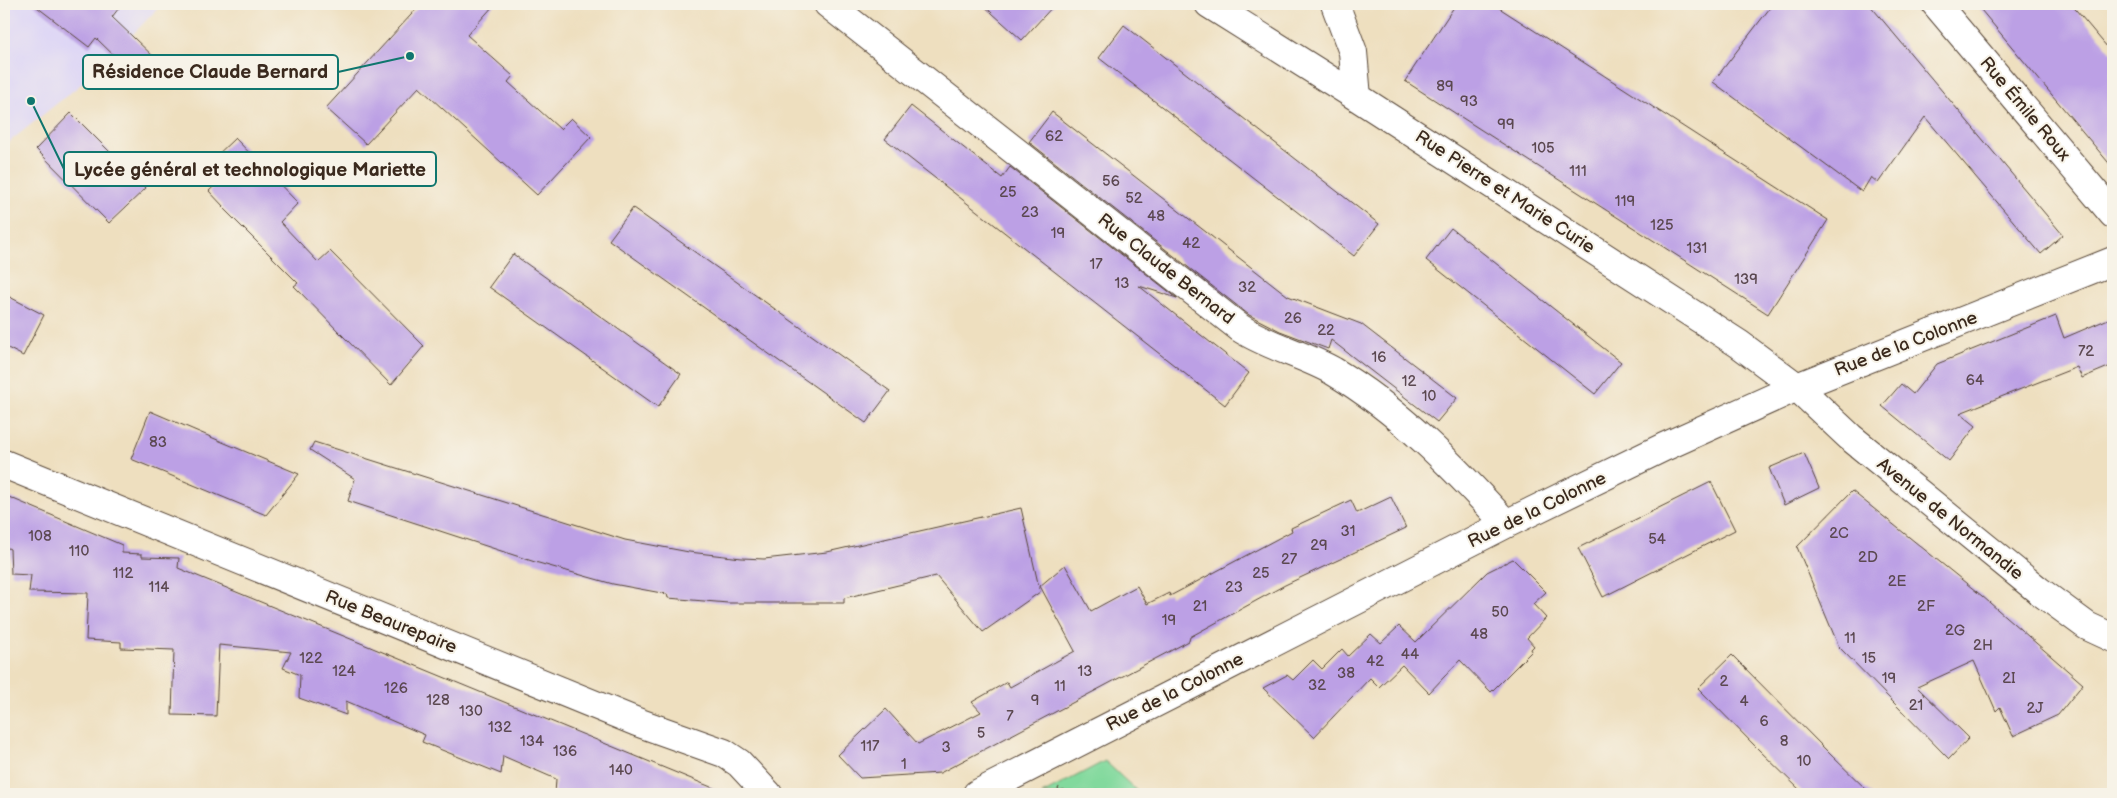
<svg xmlns="http://www.w3.org/2000/svg" width="2117" height="798" font-family="'Balsamiq Sans',sans-serif">
  <style>
    .built { fill: #ddd5f6 }
    .green { fill: #82d99d; stroke: #5e825e }
    .building { fill: #bca0e5 }
    .lines { fill: none; stroke-linecap: round; stroke-linejoin: round }
    .minor-casing { stroke: #564536; stroke-width: 30 }
    .path { stroke: #564536; stroke-width: 3; stroke-dasharray: 1 4; stroke-linecap: butt }
    .minor { stroke: #fff; stroke-width: 28 }
    .labels { text-anchor: middle; dominant-baseline: central; stroke-width: 4; stroke-linejoin: round; paint-order: stroke }
    .number-label { font-size: 15px; fill: #5b4850 }
    .street-label { font-size: 18px; fill: #3b2a1e; stroke: #f7f3e8 }
    .leader { fill: none; stroke: #0f766e; stroke-width: 2 }
    .callout-dot { fill: #0f766e; stroke: #f7f3e8; stroke-width: 2 }
    .callout { fill: #f7f3e8; stroke: #0f766e; stroke-width: 2 }
    .callout-label { font-size: 19px; text-anchor: middle; font-weight: bold; fill: #3b2a1e }
  </style>
  <rect width="100%" height="100%" fill="#f7f3e8"/>
  <filter id="ink" filterUnits="userSpaceOnUse"><feTurbulence type="fractalNoise" baseFrequency=".02" numOctaves="2"/><feDisplacementMap in="SourceGraphic" scale="10" xChannelSelector="R" yChannelSelector="G"/><feConvolveMatrix kernelMatrix="1 2 1 2 8 2 1 2 1" color-interpolation-filters="sRGB"/></filter>
  <filter id="wash" filterUnits="userSpaceOnUse"><feTurbulence type="fractalNoise" baseFrequency=".0096" numOctaves="4" result="noise"/><feDisplacementMap in="SourceGraphic" scale="20" xChannelSelector="R" yChannelSelector="G"/><feGaussianBlur stdDeviation="1.12" result="paint"/><feColorMatrix in="noise" values="0 0 0 0 0 0 0 0 0 0 0 0 0 0 0 0 0 1.4 0 .05"/><feComposite in="paint" operator="in"/></filter>
  <g filter="url(#wash)">
    <rect width="100%" height="100%" fill="#eedfbf"/>
    <path class="built" d="M 4,4 L 162,4 L 132,35 L 136,40 L 4,146 Z"/>
    <path class="green" d="M 1105,761 L 1140,794 L 1042,794 Z"/>
    <g id="blocks">
      <path class="building" d="M 33,4 L 122,4 L 112,17 L 156,59 L 137,78 L 96,38 L 89,47 Z
        M 421,4 L 495,4 L 467,35 L 513,76 L 508,82 L 560,129 L 571,118 L 591,137 L 537,195 L 419,87 L 366,144 L 326,108 Z
        M 982,4 L 1055,4 L 1022,40 Z
        M 1456,4 L 1493,4 L 1828,220 L 1768,314 L 1405,81 Z
        M 1773,4 L 1869,4 L 2063,235 L 2041,254 L 1925,117 L 1878,183 L 1871,177 L 1862,192 L 1713,82 Z
        M 1976,4 L 2071,4 L 2113,54 L 2113,168 Z
        M 1124,25 L 1379,224 L 1354,256 L 1099,58 Z
        M 911,106 L 1002,178 L 1010,167 L 1177,298 L 1139,286 L 1249,373 L 1225,405 L 885,139 Z
        M 1052,112 L 1288,296 L 1361,324 L 1457,398 L 1437,422 L 1331,340 L 1328,349 L 1280,331 L 1249,315 L 1029,142 Z
        M 71,113 L 146,188 L 109,223 L 36,149 Z
        M 235,138 L 298,203 L 280,222 L 318,262 L 330,251 L 424,346 L 391,385 L 294,286 L 298,283 L 222,207 L 223,206 L 209,191 L 227,174 L 213,159 Z
        M 633,208 L 890,391 L 866,423 L 609,240 Z
        M 1451,228 L 1621,362 L 1595,394 L 1426,260 Z
        M 513,254 L 681,374 L 658,407 L 489,287 Z
        M 4,294 L 44,315 L 23,356 L 4,346 Z
        M 2056,316 L 2064,338 L 2113,317 L 2113,365 L 2082,378 L 2077,367 L 1960,413 L 1976,426 L 1949,461 L 1882,406 L 1901,384 L 1913,394 L 1937,364 Z
        M 150,411 L 220,441 L 299,474 L 266,515 L 131,459 Z
        M 314,442 L 625,540 L 689,552 L 742,558 L 764,559 L 827,552 L 1021,508 L 1040,592 L 983,632 L 936,576 L 844,598 L 844,603 L 728,603 L 668,598 L 667,594 L 613,584 L 535,562 L 348,501 L 355,479 L 310,450 Z
        M 1804,453 L 1819,488 L 1784,505 L 1769,468 Z
        M 1711,482 L 1735,530 L 1603,597 L 1578,548 Z
        M 1852,491 L 1982,596 L 2083,684 L 2058,715 L 2013,736 L 2000,707 L 1996,711 L 1974,661 L 1917,687 L 1969,738 L 1949,759 L 1839,647 L 1797,547 Z
        M 4,495 L 122,545 L 122,553 L 142,554 L 142,557 L 179,558 L 178,568 L 728,794 L 555,794 L 556,779 L 503,756 L 501,774 L 422,742 L 425,735 L 346,701 L 346,715 L 299,698 L 300,675 L 283,668 L 291,652 L 219,645 L 216,716 L 172,715 L 174,650 L 121,648 L 121,642 L 86,640 L 88,593 L 29,592 L 31,575 L 11,574 L 10,549 L 4,546 Z
        M 1391,497 L 1406,528 L 1285,585 L 1190,637 L 1189,641 L 940,773 L 860,778 L 838,755 L 886,709 L 918,744 L 981,712 L 972,702 L 1007,682 L 1010,687 L 1075,651 L 1040,586 L 1065,565 L 1091,611 L 1137,586 L 1147,604 L 1169,593 L 1170,596 L 1292,531 L 1291,528 L 1351,500 L 1357,513 Z
        M 1513,559 L 1546,592 L 1533,604 L 1546,618 L 1527,638 L 1534,646 L 1531,649 L 1532,651 L 1491,692 L 1460,660 L 1429,693 L 1402,665 L 1379,687 L 1370,678 L 1314,737 L 1263,688 L 1287,675 L 1293,680 L 1313,660 L 1322,669 L 1342,649 L 1348,656 L 1371,634 L 1381,643 L 1399,626 L 1416,642 L 1487,572 Z
        M 1732,655 L 1830,754 L 1871,794 L 1804,794 L 1757,748 L 1698,688 Z"/>
    </g>
  </g>
  <g filter="url(#ink)">
    <use href="#blocks" fill-opacity="0" stroke="#564536" stroke-width="1"/>
    <g class="lines">
      <g class="minor-casing">
        <path id="minor" d="M 828,4 L 1240,328 C 1269,347 1303,354 1333,371 C 1400,411 1454,467 1506,524
          M 1209,4 L 1357,97 L 1739,344 L 1797,387 L 1850,437 L 2038,590 L 2087,626 L 2113,638
          M 1335,4 L 1353,52 L 1357,97
          M 1936,4 L 2113,214
          M 4,464 L 637,722 L 724,753 L 739,763 L 768,794
          M 977,794 L 1506,524 L 1664,447 L 1797,387 L 2113,261"/>
      </g>
      <path class="path" d="M 1058,788 L 1070,794
        M 2065,794 L 2078,791"/>
      <use href="#minor" class="minor"/>
    </g>
  </g>
  <g class="labels">
    <g class="number-label">
      <text x="1445" y="86">89</text>
      <text x="1469" y="101">93</text>
      <text x="1506" y="124">99</text>
      <text x="1054" y="136">62</text>
      <text x="1543" y="148">105</text>
      <text x="1578" y="171">111</text>
      <text x="1111" y="181">56</text>
      <text x="1008" y="192">25</text>
      <text x="1134" y="198">52</text>
      <text x="1625" y="201">119</text>
      <text x="1030" y="212">23</text>
      <text x="1156" y="216">48</text>
      <text x="1662" y="225">125</text>
      <text x="1058" y="233">19</text>
      <text x="1191" y="243">42</text>
      <text x="1697" y="248">131</text>
      <text x="1096" y="264">17</text>
      <text x="1746" y="279">139</text>
      <text x="1122" y="283">13</text>
      <text x="1247" y="287">32</text>
      <text x="1293" y="318">26</text>
      <text x="1326" y="330">22</text>
      <text x="2086" y="351">72</text>
      <text x="1379" y="357">16</text>
      <text x="1975" y="380">64</text>
      <text x="1409" y="381">12</text>
      <text x="1429" y="396">10</text>
      <text x="158" y="442">83</text>
      <text x="1348" y="531">31</text>
      <text x="1839" y="533">2C</text>
      <text x="40" y="536">108</text>
      <text x="1657" y="539">54</text>
      <text x="1319" y="545">29</text>
      <text x="79" y="551">110</text>
      <text x="1868" y="557">2D</text>
      <text x="1289" y="559">27</text>
      <text x="123" y="573">112</text>
      <text x="1261" y="573">25</text>
      <text x="1897" y="581">2E</text>
      <text x="159" y="587">114</text>
      <text x="1234" y="587">23</text>
      <text x="1200" y="606">21</text>
      <text x="1926" y="606">2F</text>
      <text x="1500" y="612">50</text>
      <text x="1169" y="620">19</text>
      <text x="1955" y="630">2G</text>
      <text x="1479" y="634">48</text>
      <text x="1850" y="638">11</text>
      <text x="1983" y="645">2H</text>
      <text x="1410" y="654">44</text>
      <text x="311" y="658">122</text>
      <text x="1869" y="658">15</text>
      <text x="1375" y="661">42</text>
      <text x="344" y="671">124</text>
      <text x="1085" y="671">13</text>
      <text x="1346" y="673">38</text>
      <text x="1889" y="678">19</text>
      <text x="2009" y="678">2I</text>
      <text x="1724" y="681">2</text>
      <text x="1317" y="685">32</text>
      <text x="1060" y="686">11</text>
      <text x="396" y="688">126</text>
      <text x="438" y="700">128</text>
      <text x="1035" y="700">9</text>
      <text x="1744" y="701">4</text>
      <text x="1916" y="705">21</text>
      <text x="2035" y="708">2J</text>
      <text x="471" y="711">130</text>
      <text x="1010" y="716">7</text>
      <text x="1764" y="721">6</text>
      <text x="500" y="727">132</text>
      <text x="981" y="733">5</text>
      <text x="532" y="741">134</text>
      <text x="1784" y="741">8</text>
      <text x="870" y="746">117</text>
      <text x="946" y="747">3</text>
      <text x="565" y="751">136</text>
      <text x="1804" y="761">10</text>
      <text x="904" y="764">1</text>
      <text x="621" y="770">140</text>
    </g>
    <g class="street-label">
      <text transform="translate(2025 109) rotate(50)">Rue Émile Roux</text>
      <text transform="translate(1505 192) rotate(33)">Rue Pierre et Marie Curie</text>
      <text transform="translate(1166 269) rotate(38)">Rue Claude Bernard</text>
      <text transform="translate(1906 344) rotate(-21)">Rue de la Colonne</text>
      <text transform="translate(1537 510) rotate(-26)">Rue de la Colonne</text>
      <text transform="translate(1950 519) rotate(39)">Avenue de Normandie</text>
      <text transform="translate(391 622) rotate(22)">Rue Beaurepaire</text>
      <text transform="translate(1175 692) rotate(-27)">Rue de la Colonne</text>
    </g>
  </g>
  <path class="leader" d="M410 56L338 72M31 101L64 169"/>
  <g class="callout-dot">
    <circle cx="410" cy="56" r="5"/>
    <circle cx="31" cy="101" r="5"/>
  </g>
  <g class="callout">
    <rect x="83" y="55" width="255" height="34" rx="5"/>
    <rect x="64" y="152" width="372" height="34" rx="5"/>
  </g>
  <g class="callout-label">
    <text x="210" y="78">Résidence Claude Bernard</text>
    <text x="250" y="176">Lycée général et technologique Mariette</text>
  </g>
  <rect width="2117" height="798" fill="none" stroke="#f7f3e8" stroke-width="20"/>
</svg>
